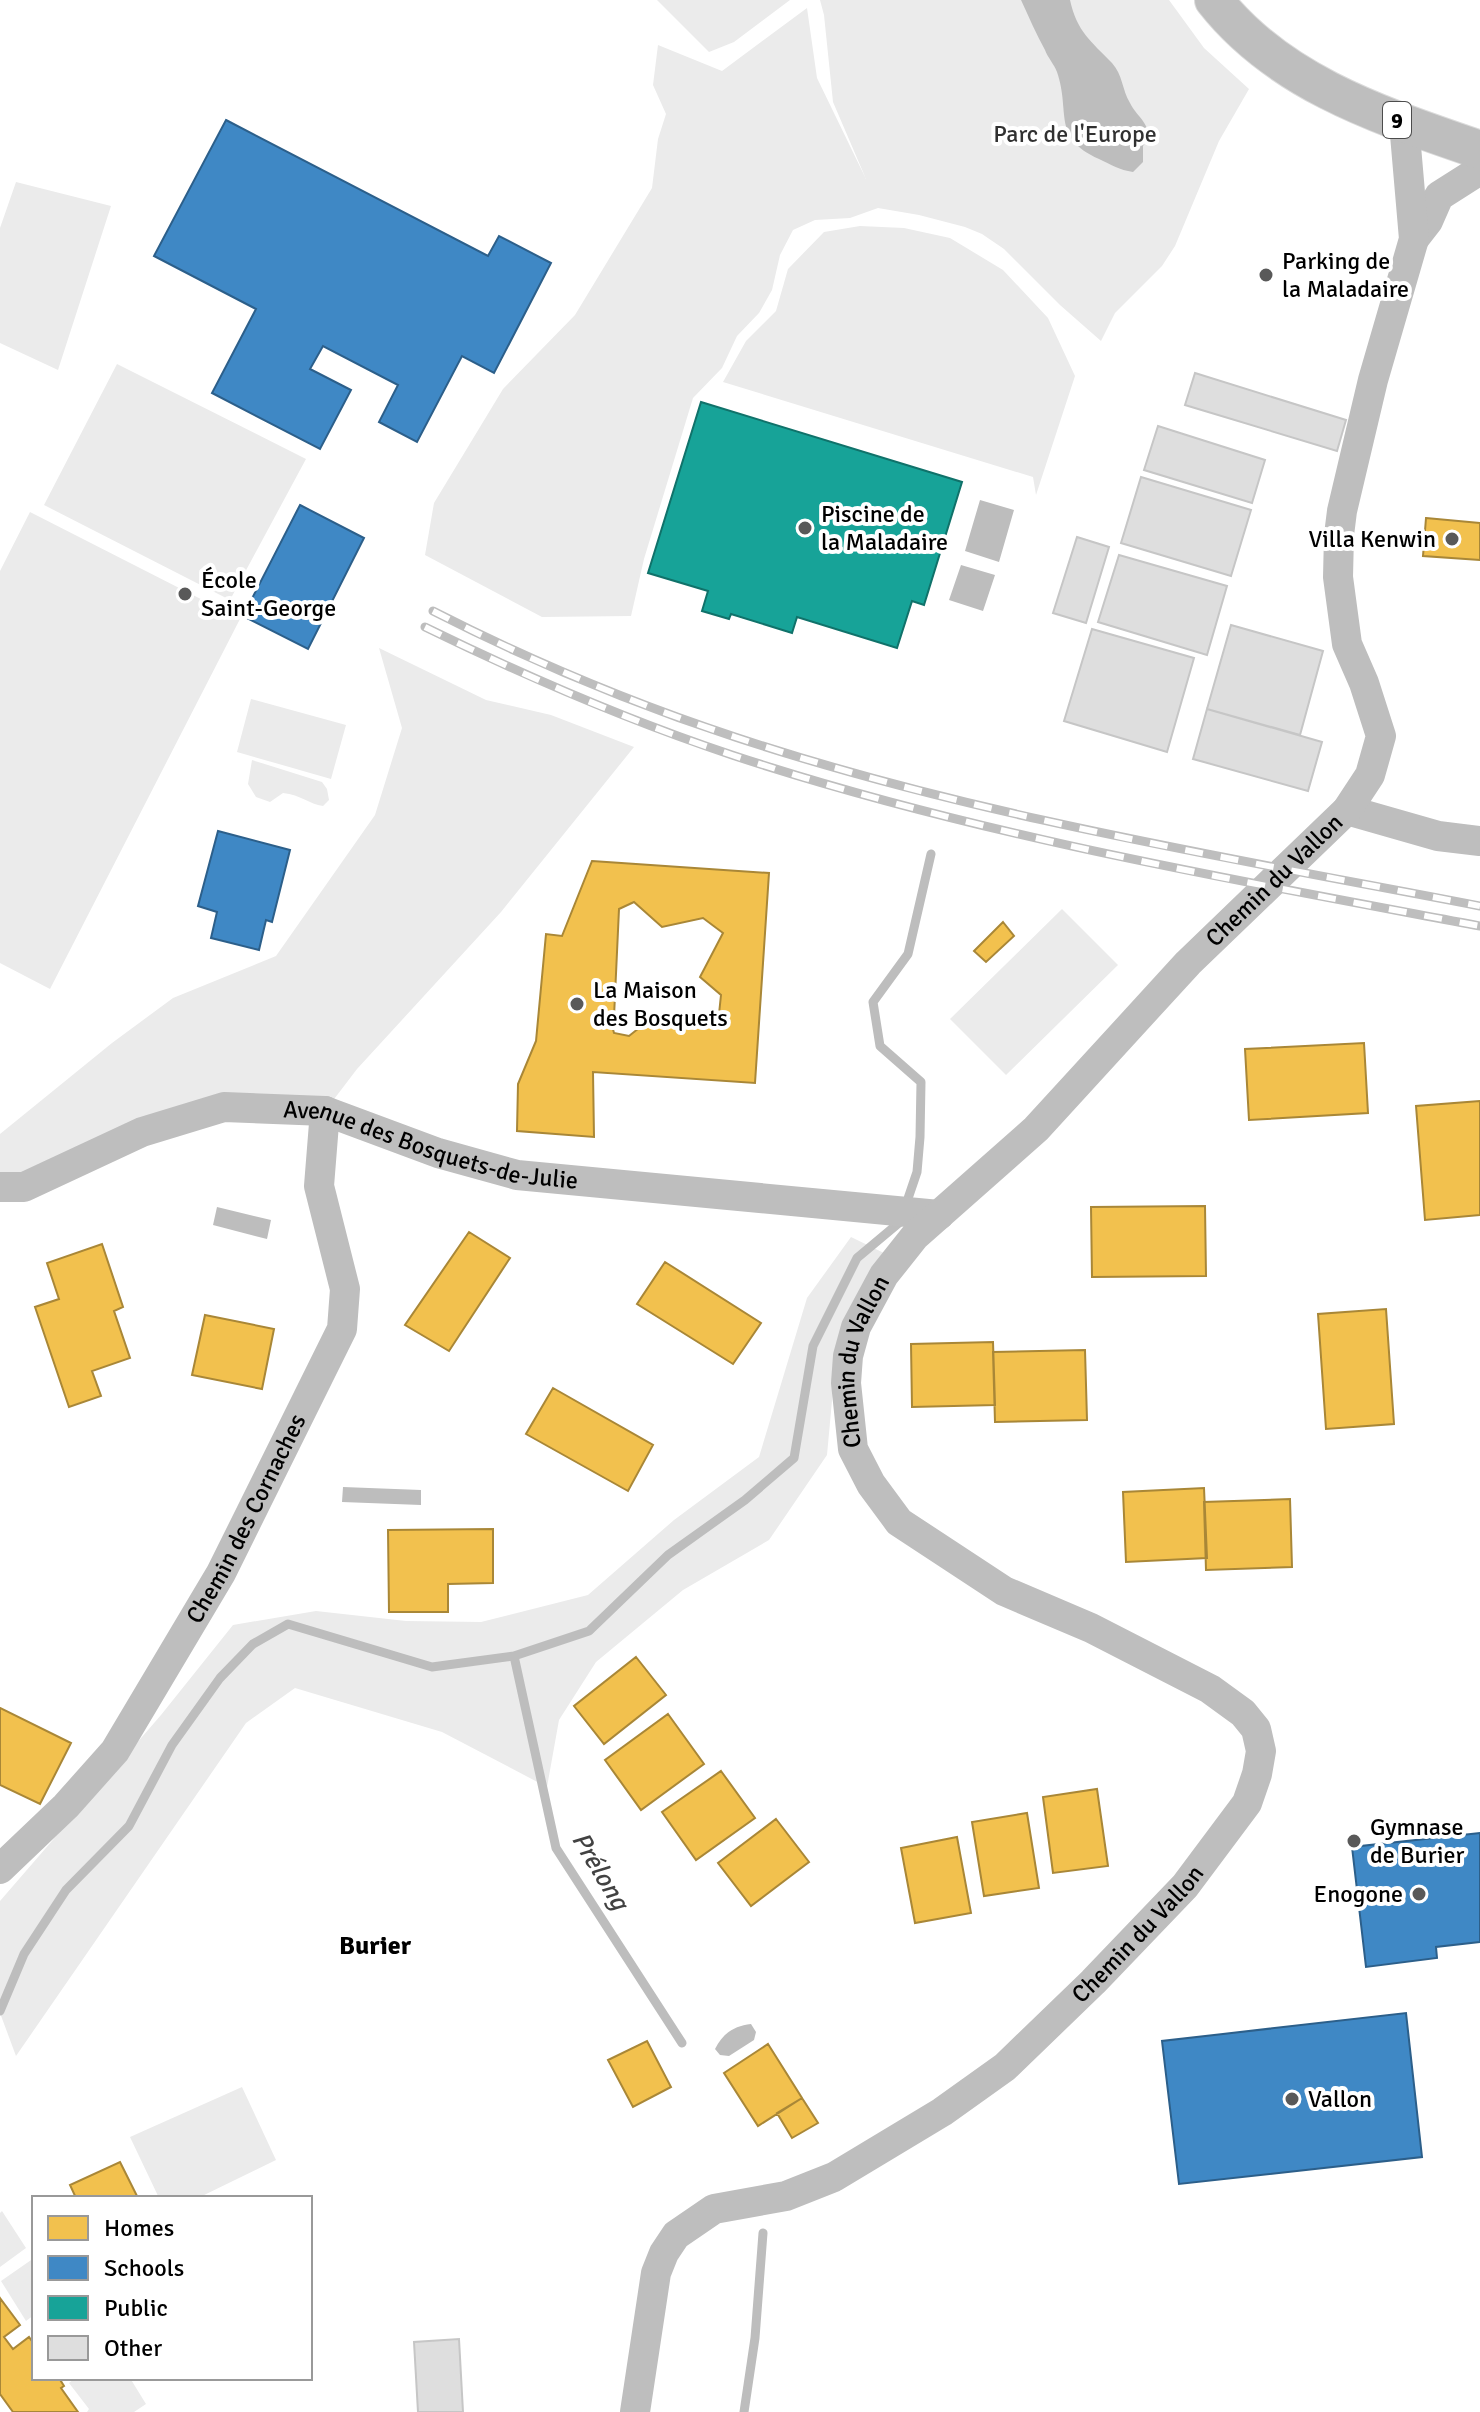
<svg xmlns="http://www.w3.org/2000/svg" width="1480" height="2412" font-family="Signika,sans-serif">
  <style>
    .green { fill: #ebebeb }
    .water { fill: #bdbdbd }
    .homes { fill: #f2c14e; stroke: #a98737; stroke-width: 2; fill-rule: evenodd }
    .schools { fill: #3f88c5; stroke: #2c5f8a; stroke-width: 2 }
    .public { fill: #17a398; stroke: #10726a; stroke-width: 2 }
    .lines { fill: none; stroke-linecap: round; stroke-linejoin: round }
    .stream { stroke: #bdbdbd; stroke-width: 9 }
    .building { fill: #dedede; stroke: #c6c6c6; stroke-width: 2 }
    .major-casing { stroke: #dbdbdb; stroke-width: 40 }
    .minor { stroke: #bebebe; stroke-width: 30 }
    .major { stroke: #bebebe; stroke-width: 38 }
    .rail-casing { stroke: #bebebe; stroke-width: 9 }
    .rail { stroke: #fff; stroke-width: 6; stroke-dasharray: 18; stroke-linecap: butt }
    .poi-dot { fill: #595959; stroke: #fff; stroke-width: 3 }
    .labels { text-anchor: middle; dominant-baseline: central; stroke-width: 8; stroke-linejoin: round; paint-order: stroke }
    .shield { fill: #fff; stroke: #4c4c4c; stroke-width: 2 }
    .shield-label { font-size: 22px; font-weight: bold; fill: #000 }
    .park-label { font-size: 24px; fill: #313131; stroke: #fff }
    .poi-label { font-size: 24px; fill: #000; stroke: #fff; text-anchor: start }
    .street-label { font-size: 24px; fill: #000; stroke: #fff }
    .water-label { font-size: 26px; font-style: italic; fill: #424242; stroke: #fff }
    .neighbourhood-label { font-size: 26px; font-weight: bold; fill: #000; stroke: #fff }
  </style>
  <rect width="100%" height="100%" fill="#fff"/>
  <path class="green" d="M 657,0 L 790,0 L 734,42 L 709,52 Z
    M 820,0 L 1169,0 L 1204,48 L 1249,89 L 1219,141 L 1175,246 L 1162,266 L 1115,313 L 1101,341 L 1060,305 L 1004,249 L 982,234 L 965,227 L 919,215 L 878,208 L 850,218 L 815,220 L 793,230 L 780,255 L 772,290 L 759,313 L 737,336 L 722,368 L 693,398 L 644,559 L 631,616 L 542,617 L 425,555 L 434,503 L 503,389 L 575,315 L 652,188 L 658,139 L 666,114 L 653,85 L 658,45 L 722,71 L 807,8 L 817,78 L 866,179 L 833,102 L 824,15 Z
    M 16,182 L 111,206 L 58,370 L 0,343 L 0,228 Z
    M 860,226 L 904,228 L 950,238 L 1003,270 L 1048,318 L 1075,376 L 1036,495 L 1033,477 L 723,382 L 746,341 L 776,311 L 788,269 L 824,232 Z
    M 117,364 L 306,459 L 230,600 L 44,505 Z
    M 30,512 L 240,619 L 50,989 L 0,963 L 0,571 Z
    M 379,648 L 486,700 L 551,715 L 634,747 L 501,912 L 357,1069 L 325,1111 L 224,1107 L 0,1187 L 0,1134 L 112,1043 L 173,998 L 276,956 L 375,815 L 402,728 Z
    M 251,699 L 346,725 L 331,779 L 237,752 Z
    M 252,760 L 322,782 L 327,789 L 329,800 L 323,806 C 309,804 301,795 283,793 L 270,802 L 256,797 L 248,784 Z
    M 1062,909 L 1118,965 L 1006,1075 L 950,1019 Z
    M 851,1237 L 888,1255 L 835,1368 L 827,1455 L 769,1540 L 683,1590 L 596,1662 L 559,1720 L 547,1787 L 442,1732 L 295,1688 L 246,1723 L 16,2056 L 0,2013 L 0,1901 L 161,1715 L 233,1625 L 316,1611 L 406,1621 L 481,1622 L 588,1595 L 674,1520 L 759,1457 L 807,1298 Z
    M 242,2087 L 276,2160 L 198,2198 L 159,2198 L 130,2137 Z
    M 2,2211 L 26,2248 L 0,2267 L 0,2213 Z
    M 34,2258 L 34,2315 L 26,2321 L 1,2281 Z
    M 75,2378 L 130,2378 L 146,2404 L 134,2412 L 87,2412 L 89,2409 L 69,2383 Z"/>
  <path class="water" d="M 1021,0 L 1070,0 C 1077,32 1091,41 1112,63 C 1123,75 1122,90 1130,103 C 1138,118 1144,117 1150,136 L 1143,146 L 1143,162 L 1133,172 C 1119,170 1112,165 1099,159 C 1051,137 1071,113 1057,72 C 1054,64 1048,58 1045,50 C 1036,34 1029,17 1021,0 Z
    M 980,500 L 1014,510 L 999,562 L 965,551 Z
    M 961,565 L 995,575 L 983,611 L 949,600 Z
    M 217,1207 L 271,1220 L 267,1239 L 213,1225 Z
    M 343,1487 L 421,1490 L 421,1505 L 342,1502 Z
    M 751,2024 L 756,2032 L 754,2040 L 729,2056 L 720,2055 L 715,2049 C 723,2033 734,2026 751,2024 Z"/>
  <path class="homes" d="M 1426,518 L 1480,523 L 1480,560 L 1423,556 Z
    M 592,861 L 769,873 L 755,1083 L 593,1072 L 594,1137 L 517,1131 L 518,1084 L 536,1041 L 546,934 L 562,936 ZM 634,902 L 662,927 L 703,918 L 723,933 L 700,977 L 721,995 L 719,1014 L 683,1025 L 658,1013 L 629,1036 L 614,1033 L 610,1018 L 614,1017 L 619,909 Z
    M 1003,922 L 1014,936 L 986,962 L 974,951 Z
    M 1364,1043 L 1368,1113 L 1249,1120 L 1245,1049 Z
    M 1480,1101 L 1480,1215 L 1425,1220 L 1416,1106 Z
    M 1205,1206 L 1206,1276 L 1092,1277 L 1091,1207 Z
    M 469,1232 L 510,1258 L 449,1351 L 405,1325 Z
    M 102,1244 L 123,1307 L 114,1311 L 130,1358 L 92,1371 L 101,1396 L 69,1407 L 35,1307 L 59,1299 L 47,1263 Z
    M 665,1262 L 761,1323 L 733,1364 L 637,1304 Z
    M 1386,1309 L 1394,1424 L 1326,1429 L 1318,1314 Z
    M 205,1315 L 274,1329 L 262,1389 L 192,1375 Z
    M 993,1342 L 995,1405 L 912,1407 L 911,1344 Z
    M 1085,1350 L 1087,1420 L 995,1422 L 993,1352 Z
    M 553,1388 L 653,1445 L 628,1491 L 526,1434 Z
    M 1204,1488 L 1207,1558 L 1126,1562 L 1123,1492 Z
    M 1290,1499 L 1292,1567 L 1206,1570 L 1204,1502 Z
    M 493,1529 L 493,1583 L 448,1584 L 448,1612 L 389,1612 L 388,1530 Z
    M 636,1657 L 666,1695 L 604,1744 L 574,1706 Z
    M 0,1708 L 71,1743 L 40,1804 L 0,1785 Z
    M 668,1714 L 704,1764 L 641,1810 L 605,1760 Z
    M 721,1771 L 755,1818 L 696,1860 L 662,1812 Z
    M 1097,1789 L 1108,1866 L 1053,1873 L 1043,1797 Z
    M 1027,1813 L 1039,1888 L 984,1896 L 972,1822 Z
    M 776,1819 L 809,1862 L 751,1906 L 718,1863 Z
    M 957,1837 L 971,1913 L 915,1923 L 901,1848 Z
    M 647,2041 L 671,2087 L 633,2107 L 608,2060 Z
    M 768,2044 L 802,2098 L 758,2126 L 724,2073 Z
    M 802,2098 L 818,2123 L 792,2138 L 777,2113 Z
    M 120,2162 L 138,2198 L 76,2198 L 70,2185 Z
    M 0,2298 L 20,2325 L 4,2337 L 13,2349 L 29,2337 L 34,2344 L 34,2378 L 59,2378 L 64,2386 L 61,2388 L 78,2412 L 13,2412 L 0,2394 Z"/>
  <path class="schools" d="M 226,120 L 488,256 L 499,236 L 551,263 L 494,373 L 462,356 L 417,442 L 379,422 L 398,385 L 323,346 L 310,369 L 351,390 L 320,449 L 212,393 L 256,309 L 154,256 Z
    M 300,505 L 364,538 L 308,649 L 243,616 Z
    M 218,831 L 290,850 L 272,922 L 266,920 L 259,950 L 211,938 L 217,912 L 198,906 Z
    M 1480,1833 L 1480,1942 L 1436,1947 L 1437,1958 L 1366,1967 L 1352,1847 Z
    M 1406,2013 L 1422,2157 L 1179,2184 L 1162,2041 Z"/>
  <path class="public" d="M 701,402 L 962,482 L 924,605 L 912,601 L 897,648 L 797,617 L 792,633 L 731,614 L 729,619 L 702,611 L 708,591 L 648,573 Z"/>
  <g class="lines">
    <path class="stream" d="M 514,1656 L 556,1848 L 682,2043
      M 0,2011 L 24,1954 L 66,1890 L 129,1826 L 172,1745 L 220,1678 L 253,1644 L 288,1624 L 432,1667 L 514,1656 L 589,1631 L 668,1555 L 745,1500 L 794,1458 L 813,1346 L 857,1258 L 900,1222 L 917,1172 L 920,1137 L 921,1082 L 880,1046 L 873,1002 L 908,954 L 931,854
      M 744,2412 L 755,2338 L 763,2233"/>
  </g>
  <path class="building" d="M 1195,373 L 1346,420 L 1337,451 L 1185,405 Z
    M 1158,426 L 1265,460 L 1252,503 L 1144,470 Z
    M 1141,477 L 1251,510 L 1231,576 L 1121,543 Z
    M 1077,537 L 1109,547 L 1086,623 L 1053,613 Z
    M 1119,555 L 1227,586 L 1207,655 L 1098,622 Z
    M 1231,625 L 1323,651 L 1300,735 L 1207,709 Z
    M 1092,629 L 1194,658 L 1167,752 L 1064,721 Z
    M 1207,709 L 1322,742 L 1308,791 L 1193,759 Z
    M 459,2339 L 463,2412 L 418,2412 L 414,2342 Z"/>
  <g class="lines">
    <g class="major-casing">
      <path id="major" d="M 1214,0 C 1280,84 1382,116 1480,150"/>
    </g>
    <g class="minor">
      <path d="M 1414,239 L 1428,221 L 1439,196 L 1480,170"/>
      <path d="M 1347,810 L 1438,836 L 1480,841"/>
      <path id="s1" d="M 0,1187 L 24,1187 L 142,1132 L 224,1107 L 325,1111 L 438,1153 L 517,1175 L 939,1215"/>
      <path id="s2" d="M 0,1869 L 66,1806 L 115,1751 L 221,1573 L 342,1329 L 345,1289 L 319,1186 L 325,1111"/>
      <path id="s3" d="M 635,2412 L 656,2273 L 664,2253 L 676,2235 L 714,2209 L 786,2196 L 834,2177 L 942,2112 L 1005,2067 L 1093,1982 L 1185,1886 L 1247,1803 L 1257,1774 L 1261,1751 L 1256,1729 L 1243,1713 L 1210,1689 L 1091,1628 L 1004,1591 L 899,1522 L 871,1484 L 853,1449 L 846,1383 L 848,1356 L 856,1327 L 884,1275 L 915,1236 L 1036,1129 L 1188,963 L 1347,810 L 1370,775 L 1381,736 L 1364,683 L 1347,644 L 1338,577 L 1339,535 L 1342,511 L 1373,380 L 1414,239 L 1404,123"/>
    </g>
    <use href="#major" class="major"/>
    <g class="rail-casing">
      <path id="rail" d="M 433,611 C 531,661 632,703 735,737 C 977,817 1231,858 1480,906
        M 425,627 C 525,676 627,720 732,755 C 975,835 1229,879 1480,926"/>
    </g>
    <use href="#rail" class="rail"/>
  </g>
  <g class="poi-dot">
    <circle cx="1266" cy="275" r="8"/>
    <circle cx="805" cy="528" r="8"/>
    <circle cx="1452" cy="539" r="8"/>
    <circle cx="185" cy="594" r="8"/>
    <circle cx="577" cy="1004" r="8"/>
    <circle cx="1354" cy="1841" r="8"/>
    <circle cx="1419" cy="1894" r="8"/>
    <circle cx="1292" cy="2099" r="8"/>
  </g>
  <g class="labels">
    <rect class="shield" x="1383" y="102" width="28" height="36" rx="6"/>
    <g class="shield-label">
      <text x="1397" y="120">9</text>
    </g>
    <g class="park-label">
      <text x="1075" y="134">Parc de l'Europe</text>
    </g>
    <g class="poi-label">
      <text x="1282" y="261">Parking de<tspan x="1282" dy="28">la Maladaire</tspan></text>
      <text x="821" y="514">Piscine de<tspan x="821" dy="28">la Maladaire</tspan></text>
      <text x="1436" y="539" text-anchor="end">Villa Kenwin</text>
      <text x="201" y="580">École<tspan x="201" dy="28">Saint-George</tspan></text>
      <text x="593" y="990">La Maison<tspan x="593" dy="28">des Bosquets</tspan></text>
      <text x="1370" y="1827">Gymnase<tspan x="1370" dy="28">de Burier</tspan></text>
      <text x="1403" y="1894" text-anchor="end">Enogone</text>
      <text x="1308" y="2099">Vallon</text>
    </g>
    <g class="street-label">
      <text stroke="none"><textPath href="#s3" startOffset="2234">Chemin du Vallon</textPath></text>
      <text stroke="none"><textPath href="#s1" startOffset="452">Avenue des Bosquets-de-Julie</textPath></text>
      <text stroke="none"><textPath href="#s3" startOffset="1586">Chemin du Vallon</textPath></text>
      <text stroke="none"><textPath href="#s2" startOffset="432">Chemin des Cornaches</textPath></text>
      <text stroke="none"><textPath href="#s3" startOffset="746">Chemin du Vallon</textPath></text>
    </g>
    <g class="water-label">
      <text transform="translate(600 1871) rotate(59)">Prélong</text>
    </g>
    <g class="neighbourhood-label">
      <text x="375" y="1946">Burier</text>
    </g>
  </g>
  <rect x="32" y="2196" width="280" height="184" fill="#ffffff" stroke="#999999" stroke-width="2"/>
  <rect x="48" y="2216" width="40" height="24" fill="#f2c14e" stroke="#999999" stroke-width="2"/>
  <text x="104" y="2236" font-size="24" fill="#000000">Homes</text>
  <rect x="48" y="2256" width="40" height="24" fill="#3f88c5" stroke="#999999" stroke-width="2"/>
  <text x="104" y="2276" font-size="24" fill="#000000">Schools</text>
  <rect x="48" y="2296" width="40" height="24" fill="#17a398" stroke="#999999" stroke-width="2"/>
  <text x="104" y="2316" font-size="24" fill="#000000">Public</text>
  <rect x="48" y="2336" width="40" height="24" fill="#dedede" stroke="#999999" stroke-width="2"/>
  <text x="104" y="2356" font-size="24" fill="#000000">Other</text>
</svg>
